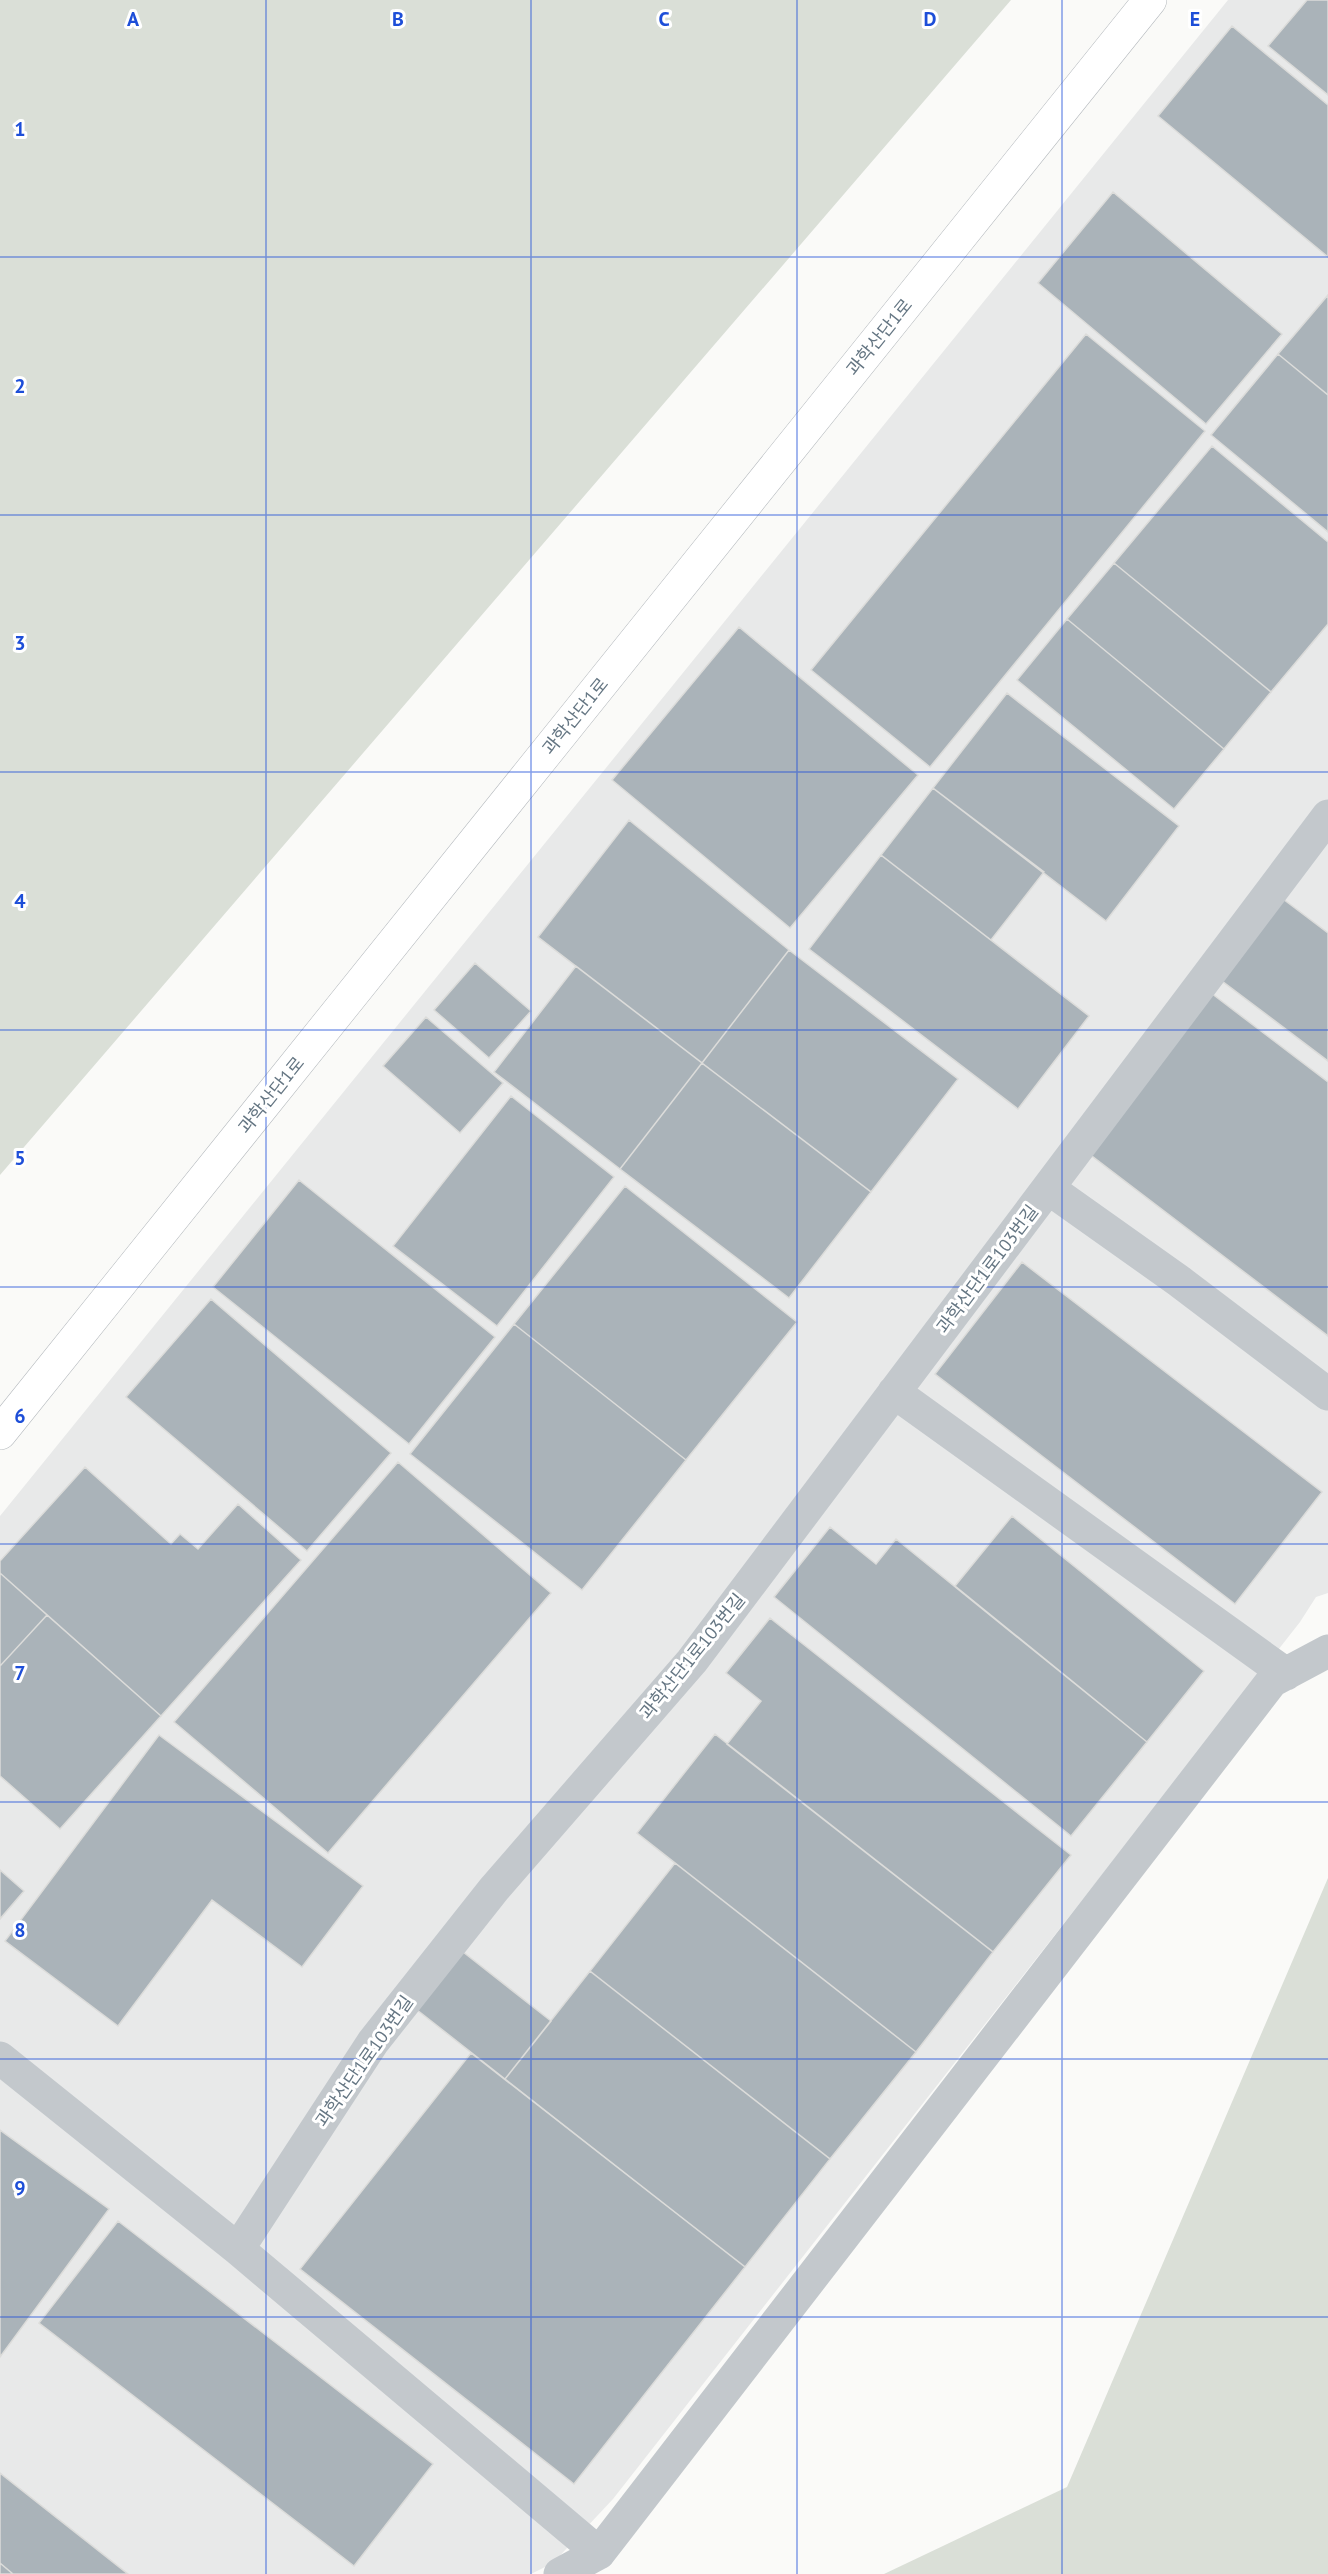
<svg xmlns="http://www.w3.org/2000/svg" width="1328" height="2574" font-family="'PT Sans','Noto Sans KR',sans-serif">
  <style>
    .built { fill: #e8e9e9 }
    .green { fill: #dadfd7 }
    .building { fill: #aab3b9; stroke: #dcdcda; stroke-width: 1.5 }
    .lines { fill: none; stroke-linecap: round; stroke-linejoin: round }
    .major-casing { stroke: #b5babe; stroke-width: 34 }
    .minor { stroke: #c3c8cc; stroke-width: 33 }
    .major { stroke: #fff; stroke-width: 33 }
    .grid { fill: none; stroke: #1d4ed8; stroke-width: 1.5; stroke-opacity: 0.55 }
    .labels { text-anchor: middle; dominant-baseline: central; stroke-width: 6; stroke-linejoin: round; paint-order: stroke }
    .street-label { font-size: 18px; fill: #657683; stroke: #fff }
    .grid-label { font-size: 20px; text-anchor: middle; font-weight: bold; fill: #1d4ed8; stroke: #fff; stroke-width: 6; stroke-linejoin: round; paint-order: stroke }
  </style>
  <rect width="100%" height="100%" fill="#fafaf8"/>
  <path class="built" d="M 1228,0 L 1328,0 L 1328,1593 L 1316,1597 L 1300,1622 L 613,2499 L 553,2563 L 531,2574 L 0,2574 L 0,1516 Z"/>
  <path class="green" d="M 0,0 L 1011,0 L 0,1175 Z
    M 1328,1878 L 1328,2574 L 884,2574 L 1067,2487 Z"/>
  <path class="building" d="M 1307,0 L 1328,0 L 1328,95 L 1268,46 Z
    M 1232,26 L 1328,105 L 1328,257 L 1158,116 Z
    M 1113,192 L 1282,334 L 1206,424 L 1038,283 Z
    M 1328,295 L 1328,395 L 1278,354 Z
    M 1086,334 L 1205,431 L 930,767 L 811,670 Z
    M 1278,354 L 1328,395 L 1328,532 L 1211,435 Z
    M 1212,446 L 1328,542 L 1328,624 L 1271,692 L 1114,563 Z
    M 1114,563 L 1271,692 L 1224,749 L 1067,619 Z
    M 1067,619 L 1224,749 L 1174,809 L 1017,680 Z
    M 739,627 L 918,775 L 790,928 L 612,780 Z
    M 1007,693 L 1179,826 L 1106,921 L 933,788 Z
    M 933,788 L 1044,872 L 991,940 L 881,855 Z
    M 629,820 L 789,950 L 702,1063 L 538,937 Z
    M 881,855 L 1089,1016 L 1018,1109 L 809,949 Z
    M 1283,899 L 1328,933 L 1328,1061 L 1222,981 Z
    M 789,950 L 958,1079 L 871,1192 L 702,1063 Z
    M 475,963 L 531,1011 L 489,1058 L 434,1010 Z
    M 576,966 L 702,1063 L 620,1169 L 494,1072 Z
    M 1211,993 L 1328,1082 L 1328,1336 L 1088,1153 Z
    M 426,1017 L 503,1083 L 460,1133 L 383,1066 Z
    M 702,1063 L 871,1192 L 789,1298 L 620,1169 Z
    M 511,1096 L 614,1177 L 497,1326 L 393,1246 Z
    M 299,1180 L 495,1337 L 409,1444 L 213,1287 Z
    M 625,1186 L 797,1322 L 686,1460 L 514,1324 Z
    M 1022,1262 L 1322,1492 L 1235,1604 L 935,1374 Z
    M 211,1299 L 391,1453 L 307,1551 L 126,1397 Z
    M 514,1324 L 686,1460 L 582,1590 L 410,1454 Z
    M 398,1462 L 551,1593 L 328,1853 L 174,1722 Z
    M 85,1467 L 171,1544 L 180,1534 L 198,1549 L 238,1504 L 301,1560 L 161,1716 L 0,1573 L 0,1561 Z
    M 1012,1516 L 1204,1671 L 1147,1742 L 955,1586 Z
    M 830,1527 L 876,1564 L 896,1539 L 1147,1742 L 1071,1836 L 774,1597 Z
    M 0,1573 L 47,1615 L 0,1666 Z
    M 47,1615 L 161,1716 L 60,1829 L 0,1776 L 0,1666 Z
    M 770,1618 L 1071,1855 L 993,1952 L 727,1744 L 761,1701 L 726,1673 Z
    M 715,1734 L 993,1952 L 916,2052 L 637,1833 Z
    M 159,1735 L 363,1886 L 302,1967 L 212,1900 L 118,2026 L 5,1941 Z
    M 675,1863 L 916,2052 L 830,2159 L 590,1971 Z
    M 0,1870 L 24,1891 L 0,1919 Z
    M 458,1948 L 551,2021 L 505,2079 L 412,2006 Z
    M 590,1971 L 830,2159 L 745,2267 L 505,2079 Z
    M 471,2053 L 745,2267 L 574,2484 L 300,2269 Z
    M 0,2130 L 109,2209 L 0,2357 Z
    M 118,2221 L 433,2464 L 354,2566 L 39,2323 Z
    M 0,2473 L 128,2574 L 13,2574 L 0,2563 Z
    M 0,2563 L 13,2574 L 0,2574 Z"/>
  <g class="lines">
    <g class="major-casing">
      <path id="major" d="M 0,1433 L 1150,0"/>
    </g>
    <path class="minor" d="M 1048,1188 L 1179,1281 L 1328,1394
      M 894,1392 L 1286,1674
      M 0,2058 L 238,2249 L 599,2553
      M 238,2249 L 373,2042 L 494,1889 L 692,1661 L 1328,816
      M 560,2574 L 599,2553 L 1272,1681 L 1328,1651"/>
    <use href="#major" class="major"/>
  </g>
  <path class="grid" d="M 266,0 L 266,2574M 531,0 L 531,2574M 797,0 L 797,2574M 1062,0 L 1062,2574M 0,257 L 1328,257M 0,515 L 1328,515M 0,772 L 1328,772M 0,1030 L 1328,1030M 0,1287 L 1328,1287M 0,1544 L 1328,1544M 0,1802 L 1328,1802M 0,2059 L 1328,2059M 0,2317 L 1328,2317"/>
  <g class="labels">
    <g class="street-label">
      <text transform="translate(879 337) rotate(-51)">과학산단1로</text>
      <text transform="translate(575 716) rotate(-51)">과학산단1로</text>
      <text transform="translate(271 1095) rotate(-51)">과학산단1로</text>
      <text transform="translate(987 1269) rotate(-53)">과학산단1로103번길</text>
      <text transform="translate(692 1656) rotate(-51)">과학산단1로103번길</text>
      <text transform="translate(364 2061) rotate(-55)">과학산단1로103번길</text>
    </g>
  </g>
  <g class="grid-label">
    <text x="133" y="26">A</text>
    <text x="398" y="26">B</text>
    <text x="664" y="26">C</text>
    <text x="930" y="26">D</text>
    <text x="1195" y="26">E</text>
    <text x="20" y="136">1</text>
    <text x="20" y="393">2</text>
    <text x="20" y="650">3</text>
    <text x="20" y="908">4</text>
    <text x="20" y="1165">5</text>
    <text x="20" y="1423">6</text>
    <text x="20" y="1680">7</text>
    <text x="20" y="1937">8</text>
    <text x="20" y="2195">9</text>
  </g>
</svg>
